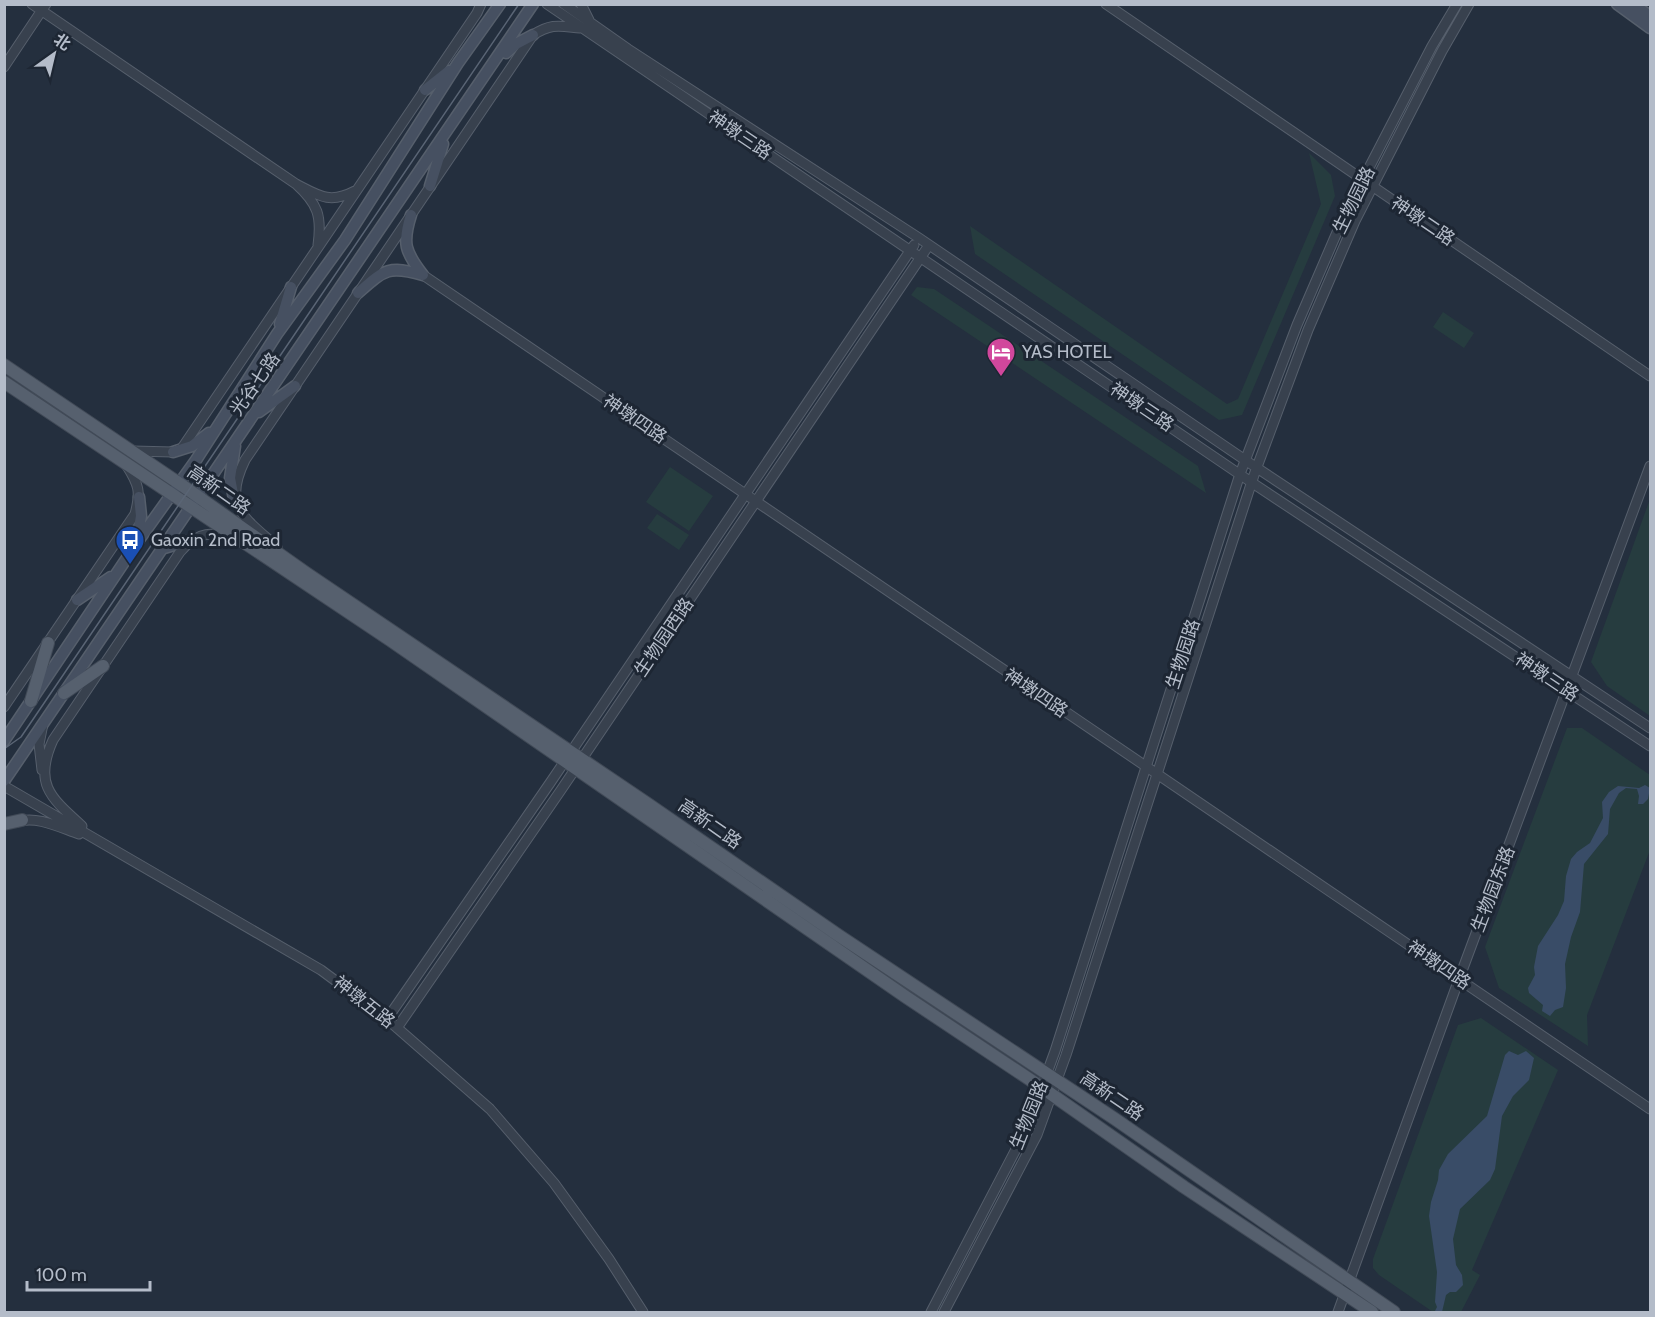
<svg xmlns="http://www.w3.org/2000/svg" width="1655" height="1317" font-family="Cabin,'Noto Sans SC',sans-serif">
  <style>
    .green { fill: #263c3f }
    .water { fill: #394c67 }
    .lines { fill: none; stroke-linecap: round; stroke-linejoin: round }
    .tertiary-casing { stroke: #565f6c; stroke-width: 11 }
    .secondary-casing { stroke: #565f6c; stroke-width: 13 }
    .primary-casing { stroke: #414a57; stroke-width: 14 }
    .tertiary { stroke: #38414e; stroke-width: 9 }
    .secondary { stroke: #465061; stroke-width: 10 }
    .primary { stroke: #56606e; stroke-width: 12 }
    .tram { stroke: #5a6575; stroke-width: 1.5 }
    .labels { text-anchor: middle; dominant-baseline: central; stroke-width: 6; stroke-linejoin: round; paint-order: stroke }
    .street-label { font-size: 18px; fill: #b4bcc9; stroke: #1d2633 }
    .poi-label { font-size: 18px; fill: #b4bcc9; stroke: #1d2633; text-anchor: start }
  </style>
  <rect width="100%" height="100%" fill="#242f3e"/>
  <path class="green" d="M 1309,153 L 1331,175 L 1335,196 L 1242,415 L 1219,420 L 975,254 L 970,226 L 1227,404 L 1238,399 L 1321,204 Z
    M 917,287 L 934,289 L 1198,466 L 1206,493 L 911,295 Z
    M 1443,312 L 1474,333 L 1464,348 L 1433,327 Z
    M 670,467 L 713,496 L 689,531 L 646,502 Z
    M 1650,499 L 1650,716 L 1607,686 L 1591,662 Z
    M 657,514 L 689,535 L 679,550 L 647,528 Z
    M 1567,728 L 1582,728 L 1650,775 L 1650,850 L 1587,1015 L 1588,1046 L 1499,988 L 1485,947 Z
    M 1481,1018 L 1558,1070 L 1472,1270 L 1480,1275 L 1461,1312 L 1433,1312 L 1379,1275 L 1373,1268 L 1373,1259 L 1458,1025 Z"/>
  <path class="water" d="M 1645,785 L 1650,788 L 1648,799 L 1643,804 L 1638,804 L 1639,796 L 1637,789 L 1626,788 L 1619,793 L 1610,809 L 1608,834 L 1584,864 L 1580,912 L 1571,937 L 1565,964 L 1566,988 L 1563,1007 L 1555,1010 L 1550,1016 L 1542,1011 L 1543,1005 L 1529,993 L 1528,988 L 1535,975 L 1534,967 L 1538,946 L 1558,915 L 1564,901 L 1566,876 L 1571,859 L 1577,852 L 1590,843 L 1603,818 L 1602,802 L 1609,792 L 1618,786 L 1639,788 Z
    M 1509,1051 L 1518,1055 L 1526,1051 L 1534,1058 L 1529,1080 L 1513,1096 L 1502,1116 L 1495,1169 L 1490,1180 L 1460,1209 L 1453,1239 L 1456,1265 L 1462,1275 L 1463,1285 L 1456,1292 L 1450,1292 L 1446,1295 L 1442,1312 L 1435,1311 L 1437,1307 L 1435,1302 L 1437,1272 L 1429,1216 L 1431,1202 L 1438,1180 L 1439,1170 L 1448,1154 L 1487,1116 L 1505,1055 Z"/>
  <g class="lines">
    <g class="tertiary-casing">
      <path id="tertiary" d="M 32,4 L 296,184
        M 547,4 L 1251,482 L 1650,746
        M 564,4 L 628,49 L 919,238 L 1248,462 L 1650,728
        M 581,4 L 589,20
        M 1106,4 L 1650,376
        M 4,67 L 46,4
        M 318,245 C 322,216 318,204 296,184 C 319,196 330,204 355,191
        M 423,275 L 1650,1109
        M 133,451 L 173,452 L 182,448 L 477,13 L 481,4
        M 277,547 C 244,517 222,507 245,460 L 533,35 C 552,23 559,26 580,28
        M 4,707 L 135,514 C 141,492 139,485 127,466
        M 42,770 L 39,744 L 43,724
        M 4,786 L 321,970 L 387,1019 L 490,1109 L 554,1183 L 609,1259 L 643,1312
        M 17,822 C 36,815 61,828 79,834
        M 82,826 C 51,798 33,784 53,740 L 180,552 C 198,531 212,530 237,542
        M 387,1019 L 550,783 L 914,245
        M 397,1028 L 561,790 L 929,245
        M 931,1312 L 1026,1130 L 1055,1051 L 1240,474 L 1297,325 L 1344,216 L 1432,46 L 1457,4
        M 944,1312 L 1037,1135 L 1066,1055 L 1254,475 L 1308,330 L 1355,221 L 1442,51 L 1469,4
        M 1338,1312 L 1459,979 L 1650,466"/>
    </g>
    <g class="secondary-casing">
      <path id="secondary" d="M 1617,4 L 1650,28
        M 1633,4 L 1650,16
        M 506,53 L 516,44 L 533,35
        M 425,90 L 449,71
        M 430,186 L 443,144
        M 358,293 C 384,270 388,265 423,275 C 405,252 402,243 411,215
        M 280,324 L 291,287
        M 259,412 L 295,386
        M 173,452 L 192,446 L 209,433
        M 234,499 L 230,478 L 235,446
        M 137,539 L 141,516 L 139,497
        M 161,549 L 191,540
        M 77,600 L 111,577
        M 4,741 L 141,537 L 196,460 L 277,334 L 345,240 L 458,63 L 500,4
        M 4,781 L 533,4"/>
    </g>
    <g class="primary-casing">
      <path id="primary" d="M 4,365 L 183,486 L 306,573 L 648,804 L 838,935 L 1115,1119 L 1394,1312
        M 4,382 L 390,640 L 906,997 L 1041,1087 L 1184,1187 L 1372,1312
        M 64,693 L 103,666
        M 31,701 L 48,643
        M 4,824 L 22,820"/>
    </g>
    <use href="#tertiary" class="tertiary"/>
    <use href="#secondary" class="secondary"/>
    <use href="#primary" class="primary"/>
    <path class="tram" d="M 4,749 L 21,737 L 519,4"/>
  </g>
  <defs>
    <g id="hotel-pin" transform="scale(1.5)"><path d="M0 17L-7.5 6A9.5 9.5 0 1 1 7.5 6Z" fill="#d1479c" stroke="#1d2633"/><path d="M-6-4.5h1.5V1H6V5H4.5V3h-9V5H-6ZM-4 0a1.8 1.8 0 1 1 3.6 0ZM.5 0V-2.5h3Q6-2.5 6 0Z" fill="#fff"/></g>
    <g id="bus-pin" transform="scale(1.5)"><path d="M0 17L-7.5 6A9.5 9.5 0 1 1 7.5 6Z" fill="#1a4fb4" stroke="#1d2633"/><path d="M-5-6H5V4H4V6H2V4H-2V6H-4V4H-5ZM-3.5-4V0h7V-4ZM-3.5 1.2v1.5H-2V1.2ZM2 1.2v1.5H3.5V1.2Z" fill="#fff"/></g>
  </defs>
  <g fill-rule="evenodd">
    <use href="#hotel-pin" x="1001" y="352"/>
    <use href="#bus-pin" x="130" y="540"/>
  </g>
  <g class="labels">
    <g class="street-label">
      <text transform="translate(740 135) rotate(34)">神墩三路</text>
      <text transform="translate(1354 200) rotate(-64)">生物园路</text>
      <text transform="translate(1423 221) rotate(34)">神墩二路</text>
      <text transform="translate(255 384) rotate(-55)">光谷七路</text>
      <text transform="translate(1142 407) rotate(34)">神墩三路</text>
      <text transform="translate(635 419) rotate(34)">神墩四路</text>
      <text transform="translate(219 490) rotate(35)">高新二路</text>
      <text transform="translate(664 637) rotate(-56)">生物园西路</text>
      <text transform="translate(1183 654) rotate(-72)">生物园路</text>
      <text transform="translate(1547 677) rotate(34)">神墩三路</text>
      <text transform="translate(1036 693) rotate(34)">神墩四路</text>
      <text transform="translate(710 824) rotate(35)">高新二路</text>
      <text transform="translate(1493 889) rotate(-69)">生物园东路</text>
      <text transform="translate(1439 965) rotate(34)">神墩四路</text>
      <text transform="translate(364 1002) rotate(38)">神墩五路</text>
      <text transform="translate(1112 1096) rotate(34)">高新二路</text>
      <text transform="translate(1029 1115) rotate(-68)">生物园路</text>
    </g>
    <g class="poi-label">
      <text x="1022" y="352">YAS HOTEL</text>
      <text x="151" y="540">Gaoxin 2nd Road</text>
    </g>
  </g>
  <rect width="1655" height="1317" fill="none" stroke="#b4bcc9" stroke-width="12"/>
  <g transform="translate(54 54) rotate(34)" stroke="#1d2633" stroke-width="4.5" paint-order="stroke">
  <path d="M0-4.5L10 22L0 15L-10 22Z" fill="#b4bcc9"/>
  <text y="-9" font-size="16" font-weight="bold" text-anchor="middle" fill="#b4bcc9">北</text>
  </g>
  <path d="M27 1281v9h123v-9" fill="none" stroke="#b4bcc9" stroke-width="3"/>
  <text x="36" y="1281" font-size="18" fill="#b4bcc9" stroke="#1d2633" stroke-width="4.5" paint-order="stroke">100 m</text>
</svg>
